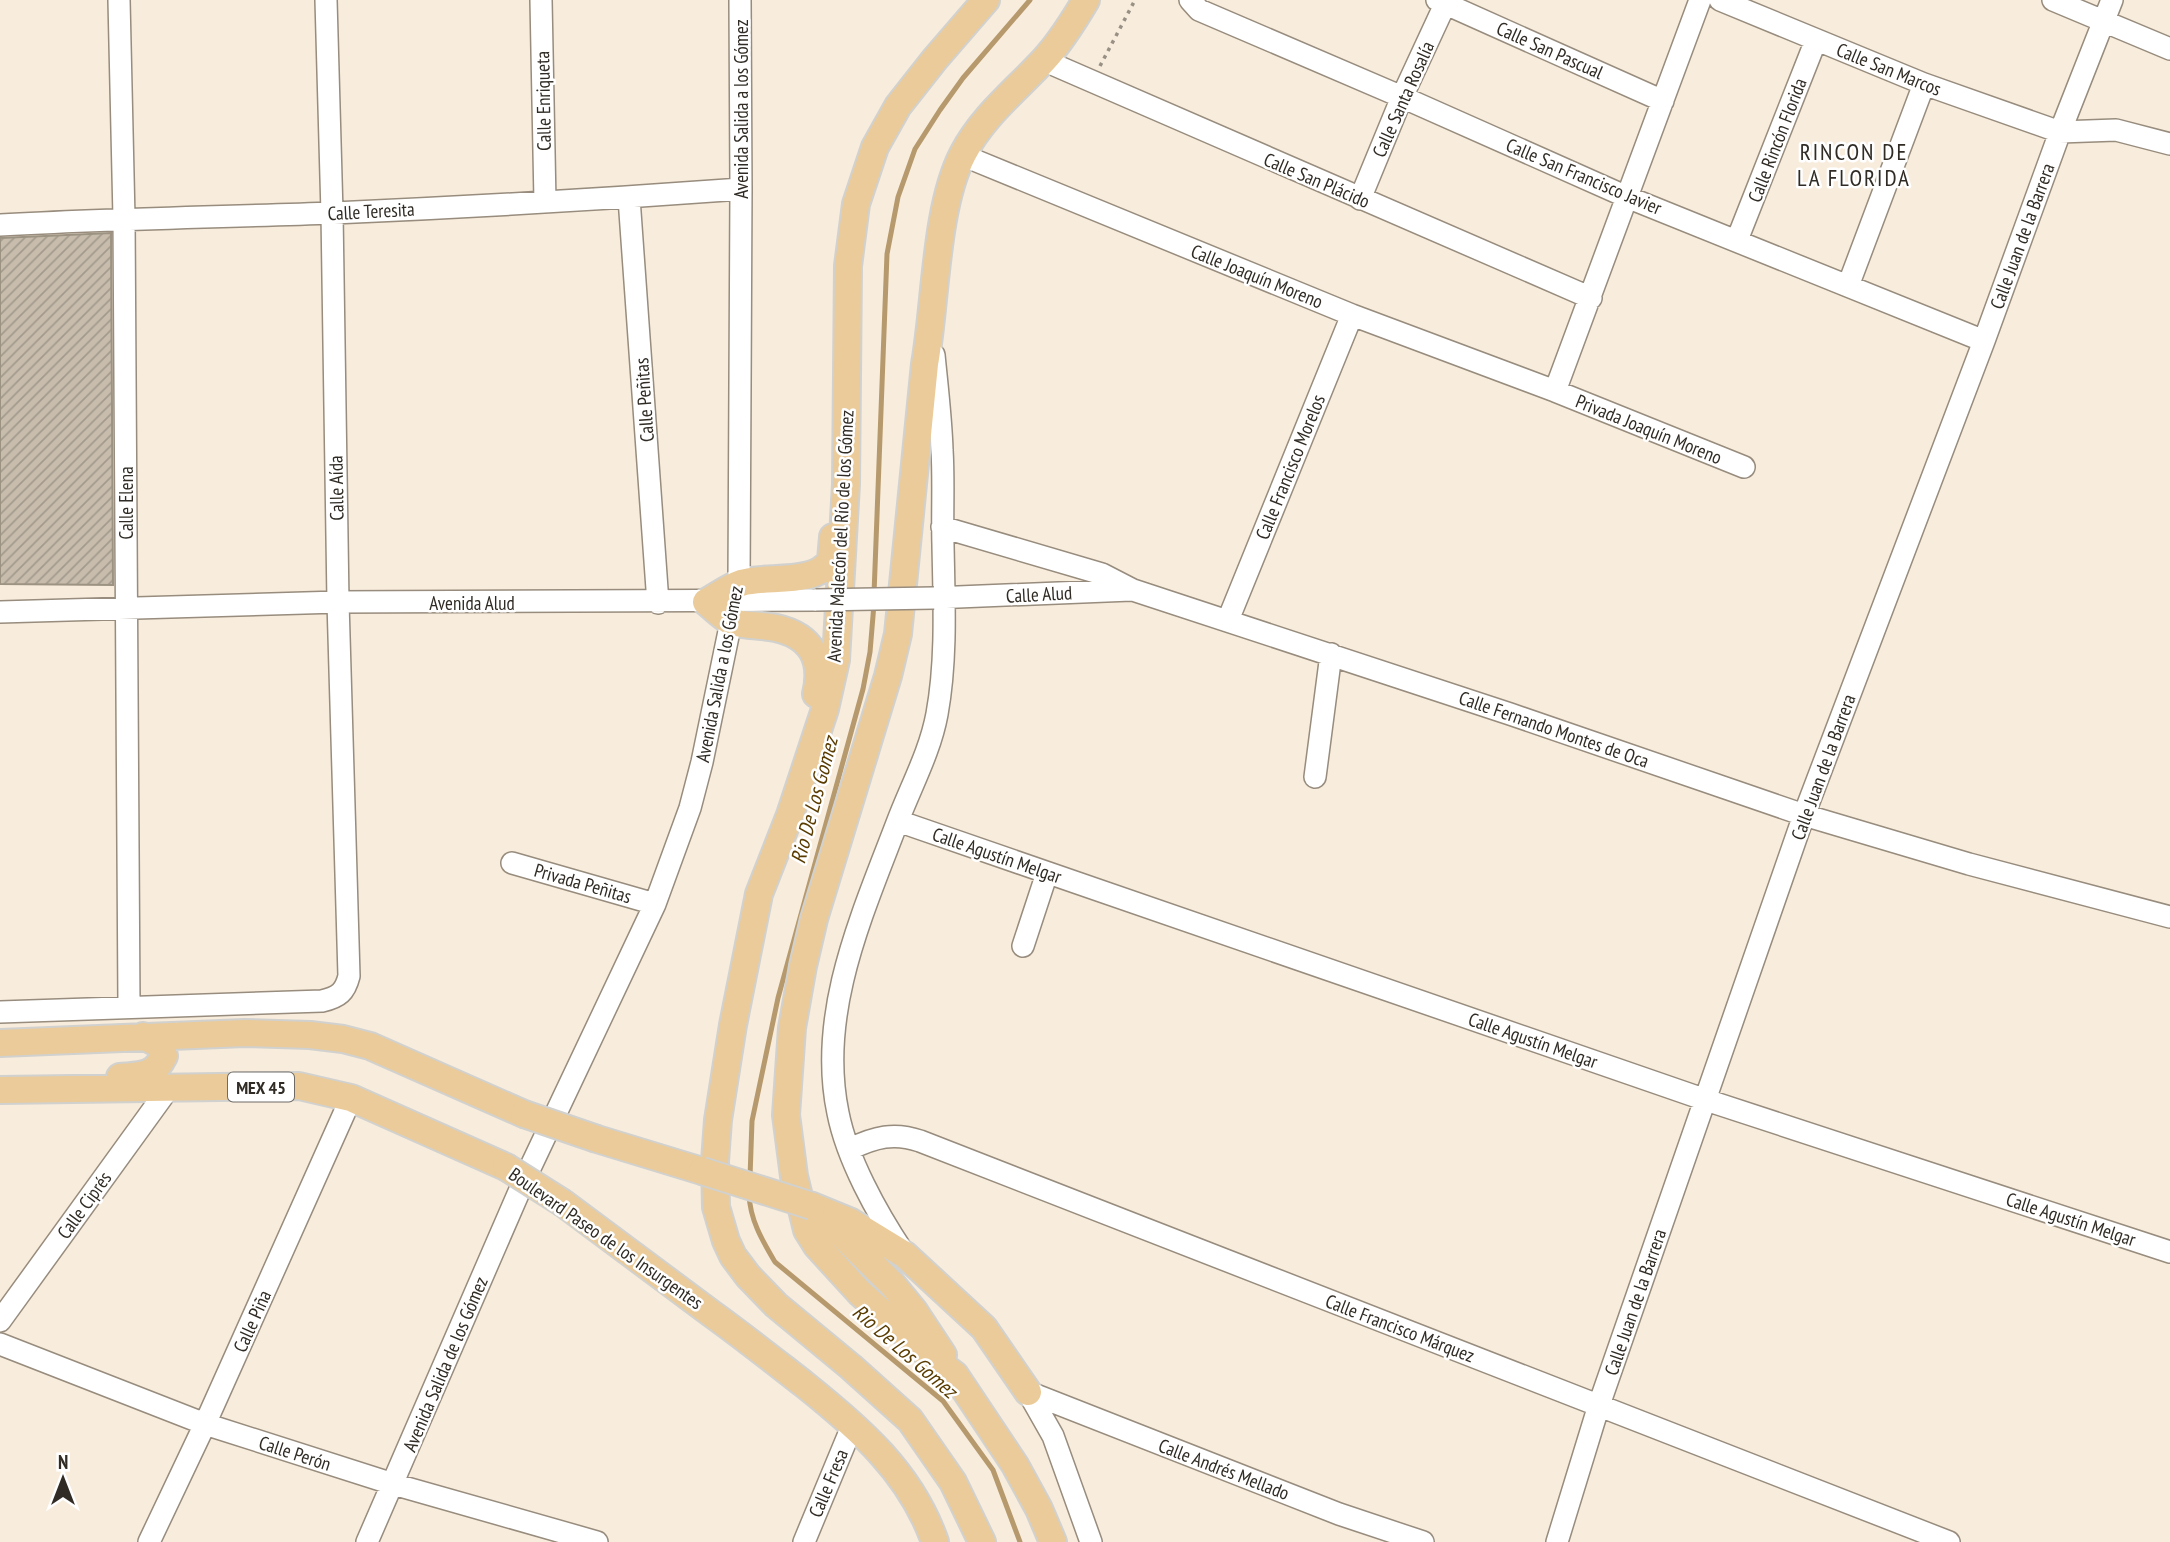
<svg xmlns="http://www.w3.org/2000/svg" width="2170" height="1542" font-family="'PT Sans Narrow',sans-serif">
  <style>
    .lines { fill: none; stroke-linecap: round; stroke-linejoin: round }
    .stream { stroke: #b6996c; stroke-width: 5 }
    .building { fill: url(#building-hatch); stroke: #9d9383; stroke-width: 2 }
    .minor-casing { stroke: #978c7d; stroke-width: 24 }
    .major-casing { stroke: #d1d1cf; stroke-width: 30 }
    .path { stroke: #989084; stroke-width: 3.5; stroke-dasharray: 3.5 5; stroke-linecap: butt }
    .minor { stroke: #fff; stroke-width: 21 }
    .major { stroke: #eacb99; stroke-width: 26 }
    .minor-bridge-casing { stroke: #978c7d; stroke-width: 24; stroke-linecap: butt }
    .major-bridge-casing { stroke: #d1d1cf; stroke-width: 30; stroke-linecap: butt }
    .minor-bridge { stroke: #fff; stroke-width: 21 }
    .major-bridge { stroke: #eacb99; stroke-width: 26 }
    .labels { text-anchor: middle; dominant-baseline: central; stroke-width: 5; stroke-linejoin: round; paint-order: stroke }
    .shield { fill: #fff; stroke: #6e6b66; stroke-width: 2 }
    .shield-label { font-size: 18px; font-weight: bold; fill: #302c25 }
    .street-label { font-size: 19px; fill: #302c25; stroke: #fff }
    .water-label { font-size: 21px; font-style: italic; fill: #5a3c00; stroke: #fff }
    .quarter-label { font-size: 23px; letter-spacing: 2px; fill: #302c25; stroke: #fff }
  </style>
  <defs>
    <pattern id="building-hatch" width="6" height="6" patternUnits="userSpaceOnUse" patternTransform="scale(1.75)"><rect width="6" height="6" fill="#c8bdad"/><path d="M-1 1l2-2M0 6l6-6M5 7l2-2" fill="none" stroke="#a39a8d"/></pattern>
  </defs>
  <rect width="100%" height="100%" fill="#f8ecdc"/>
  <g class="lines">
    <path class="stream" d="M 874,594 L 887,254 L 898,197 L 915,149 L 940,110 L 963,78 L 1030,0
      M 750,1177 L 752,1121 L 778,998 L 863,689 L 870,652 L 874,604
      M 749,1194 C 750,1220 762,1240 775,1262 L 943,1401 L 993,1470 L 1020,1542"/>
  </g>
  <path class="building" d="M 111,233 L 113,585 L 0,584 L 0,238 Z"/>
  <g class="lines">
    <g class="minor-casing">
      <path id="minor" d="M 119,0 L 124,218 L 129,1006
        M 541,0 L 545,202
        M 1190,0 L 1199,10 L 1402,97 L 1627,197 L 1984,341
        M 1437,0 L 1663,101
        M 1720,0 L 1924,84 L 2060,132 L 2116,130 L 2170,144
        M 2053,0 L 2170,49
        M 1043,60 L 1591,298
        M 962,155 L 1352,315 L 1555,391 L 1744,467
        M 629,198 L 658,603
        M 1360,199 L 1402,97 L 1447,0
        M 0,225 C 111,219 223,217 334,213 C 470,207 606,199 741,189
        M 1737,240 L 1816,40
        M 1848,286 L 1924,84
        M 1555,391 L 1700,0
        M 942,527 L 1102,574 L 1133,590 L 1510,714 L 1804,815 L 1969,864 L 2170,917
        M 934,598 L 1131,590
        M 0,612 L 338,602 L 816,600
        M 1228,620 L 1352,315
        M 1315,777 L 1331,654
        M 898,821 L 1706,1100 L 2170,1252
        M 512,863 L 655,904
        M 1023,946 L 1047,873
        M 0,1012 L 322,1001 C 339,997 345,992 349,976 L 338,602 L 332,213 L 326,0
        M 850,1149 C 875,1137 894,1132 920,1141 L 1949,1542
        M 903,1252 C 877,1213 847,1159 838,1113 C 817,1013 862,915 897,823 C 911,786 930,752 937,714 C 947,659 944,600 943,545 C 942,513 944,481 942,450 C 941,418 937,386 934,355
        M 0,1321 L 168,1089
        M 0,1344 L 205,1424 L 393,1484 L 597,1542
        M 1028,1392 L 1339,1514 L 1423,1542
        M 1028,1392 L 1053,1436 L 1091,1542
        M 149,1542 L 205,1424 L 351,1098
        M 367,1542 L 522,1185 L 655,904 L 690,808 L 702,762 L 739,583 L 741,189 L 740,0
        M 804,1542 L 853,1424
        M 1557,1542 L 1599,1405 L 1804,815 L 1984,341 L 2060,132 L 2112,0"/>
    </g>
    <g class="major-casing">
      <path id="major" d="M 816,694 C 824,660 812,636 776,628 C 762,625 746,626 732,622 C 723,618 714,608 706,602 C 717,596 729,587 741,583 C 767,575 815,586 831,560 L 833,537
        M 0,1043 L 245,1033 L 310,1035 L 343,1039 L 370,1046 L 524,1114
        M 120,1077 C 140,1075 154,1077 164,1056 L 161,1045 L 143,1036
        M 0,1090 L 299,1086 L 351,1098 L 506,1167
        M 597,1139 L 702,1171
        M 563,1203 C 613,1240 662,1277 712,1314 C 744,1337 774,1361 805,1385 C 860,1429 911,1473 935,1542
        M 812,1206 L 851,1222 L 905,1255 L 984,1328 L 1028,1392
        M 822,1215 L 892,1284 L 914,1311 L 943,1355
        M 982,1542 L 953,1482 L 910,1420 L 851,1367 L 776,1305 L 748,1276 L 733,1256 L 726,1241 L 716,1207 L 715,1161 L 718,1120 L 733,1025 L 759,894 L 790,815 L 825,709 L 836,660 L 846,484 L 848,266 L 856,204 L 875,147 L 898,106 L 935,59 L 986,0
        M 1053,1542 L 1039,1509 L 1015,1465 L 955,1375 L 931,1357 L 859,1292 L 817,1246 L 807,1230 L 794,1176 L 786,1115 L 792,1028 L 803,966 L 814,919 L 888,676 L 898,634 L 925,364 C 936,302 935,208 963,154 C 982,117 1015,91 1043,61 C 1060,43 1073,22 1086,0"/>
    </g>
    <path class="path" d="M 1100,66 L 1135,0"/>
    <use href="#minor" class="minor"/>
    <use href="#major" class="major"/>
    <g class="minor-bridge-casing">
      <path id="minor-bridge" d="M 816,600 L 934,598"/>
    </g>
    <g class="major-bridge-casing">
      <path id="major-bridge" d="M 524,1114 L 597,1139
        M 506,1167 L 563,1203
        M 702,1171 L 812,1206"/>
    </g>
    <use href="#minor-bridge" class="minor-bridge"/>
    <use href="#major-bridge" class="major-bridge"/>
  </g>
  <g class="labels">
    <rect class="shield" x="228" y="1072.5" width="66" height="29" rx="5"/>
    <g class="shield-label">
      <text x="261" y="1087">MEX 45</text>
    </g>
    <g class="street-label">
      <text transform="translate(1550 50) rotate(24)">Calle San Pascual</text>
      <text transform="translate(1889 69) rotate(22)">Calle San Marcos</text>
      <text transform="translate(1403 99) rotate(-66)">Calle Santa Rosalía</text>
      <text transform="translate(543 101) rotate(-91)">Calle Enriqueta</text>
      <text transform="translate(741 109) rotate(-90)">Avenida Salida a los Gómez</text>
      <text transform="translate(1777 140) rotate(-69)">Calle Rincón Florida</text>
      <text transform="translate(1584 176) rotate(23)">Calle San Francisco Javier</text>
      <text transform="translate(1317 180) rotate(23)">Calle San Plácido</text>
      <text transform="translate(371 211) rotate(-3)">Calle Teresita</text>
      <text transform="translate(2022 236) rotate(-70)">Calle Juan de la Barrera</text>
      <text transform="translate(1257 276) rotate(22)">Calle Joaquín Moreno</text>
      <text transform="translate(644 400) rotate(-94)">Calle Peñitas</text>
      <text transform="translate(1649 429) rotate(22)">Privada Joaquín Moreno</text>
      <text transform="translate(1290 467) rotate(-68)">Calle Francisco Morelos</text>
      <text transform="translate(336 488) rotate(-91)">Calle Aída</text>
      <text transform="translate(126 503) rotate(-90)">Calle Elena</text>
      <text transform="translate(840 536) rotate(-87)">Avenida Malecón del Río de los Gómez</text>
      <text transform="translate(1039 594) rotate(-3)">Calle Alud</text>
      <text x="472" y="603">Avenida Alud</text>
      <text transform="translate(719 674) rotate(-79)">Avenida Salida a los Gómez</text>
      <text transform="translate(1554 729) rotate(19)">Calle Fernando Montes de Oca</text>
      <text transform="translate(1823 767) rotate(-70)">Calle Juan de la Barrera</text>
      <text transform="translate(997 855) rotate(19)">Calle Agustín Melgar</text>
      <text transform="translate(583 883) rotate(16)">Privada Peñitas</text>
      <text transform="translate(1533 1040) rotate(19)">Calle Agustín Melgar</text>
      <text transform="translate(84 1205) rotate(-54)">Calle Ciprés</text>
      <text transform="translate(2071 1219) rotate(18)">Calle Agustín Melgar</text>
      <text transform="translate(606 1238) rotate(35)">Boulevard Paseo de los Insurgentes</text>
      <text transform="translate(1635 1302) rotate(-71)">Calle Juan de la Barrera</text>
      <text transform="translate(252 1321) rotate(-66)">Calle Piña</text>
      <text transform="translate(1400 1328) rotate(21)">Calle Francisco Márquez</text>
      <text transform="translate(445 1364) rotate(-67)">Avenida Salida de los Gómez</text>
      <text transform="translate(295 1453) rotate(18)">Calle Perón</text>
      <text transform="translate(1224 1469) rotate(21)">Calle Andrés Mellado</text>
      <text transform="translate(828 1483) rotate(-67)">Calle Fresa</text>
    </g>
    <g class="water-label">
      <text transform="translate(814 800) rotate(-75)">Rio De Los Gomez</text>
      <text transform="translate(905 1351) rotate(41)">Rio De Los Gomez</text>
    </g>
    <g class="quarter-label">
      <text x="1854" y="151">RINCON DE<tspan x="1854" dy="26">LA FLORIDA</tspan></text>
    </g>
  </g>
  <g transform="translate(63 1479)" stroke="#ffffff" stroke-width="5" paint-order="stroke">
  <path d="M0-5L12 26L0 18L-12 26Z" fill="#302c25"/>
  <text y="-10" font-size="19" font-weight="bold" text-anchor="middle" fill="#302c25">N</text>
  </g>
</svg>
